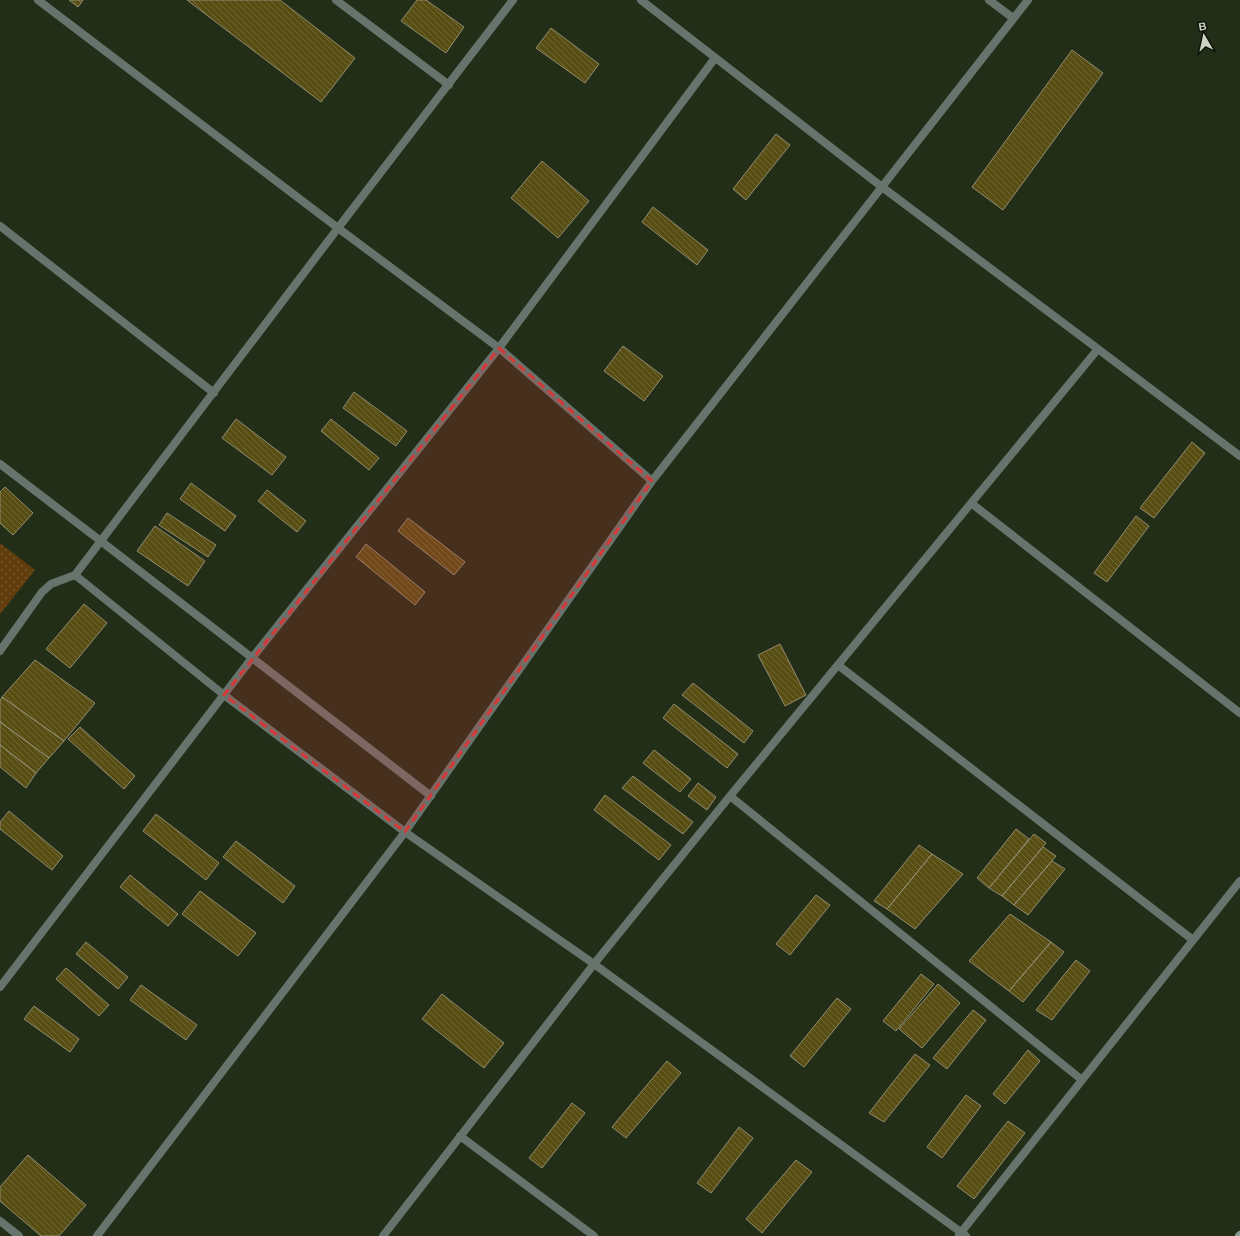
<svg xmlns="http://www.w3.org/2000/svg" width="1240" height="1236" font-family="Helvetica,sans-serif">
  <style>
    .grass { fill: url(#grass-dots) }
    .building { fill: url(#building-back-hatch); stroke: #918c70 }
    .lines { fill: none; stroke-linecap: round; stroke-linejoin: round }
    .lane { stroke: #67746d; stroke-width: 8 }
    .street { stroke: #67746d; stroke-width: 8 }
    .secondary { stroke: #8a9d92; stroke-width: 8 }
    .marked { fill: #d53938; fill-opacity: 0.2; stroke: #d53938; stroke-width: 3; stroke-dasharray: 8 5; stroke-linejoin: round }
  </style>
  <defs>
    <pattern id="grass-dots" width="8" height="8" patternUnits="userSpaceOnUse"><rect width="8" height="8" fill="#613c0c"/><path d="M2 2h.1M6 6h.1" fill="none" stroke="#76572e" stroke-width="1.8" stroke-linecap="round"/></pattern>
    <pattern id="building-back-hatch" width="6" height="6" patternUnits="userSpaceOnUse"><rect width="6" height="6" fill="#584e13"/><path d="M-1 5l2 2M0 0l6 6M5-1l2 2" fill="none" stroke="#6f6734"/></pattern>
  </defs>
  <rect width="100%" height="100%" fill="#232e18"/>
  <path class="grass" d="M 0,543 L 35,570 L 0,614 Z"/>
  <path class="building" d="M 69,0 L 83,0 L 78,7 Z
    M 187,0 L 280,0 L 355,58 L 321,102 Z
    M 417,0 L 426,0 L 464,27 L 446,53 L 401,21 Z
    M 551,28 L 599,64 L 585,83 L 536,48 Z
    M 1072,50 L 1103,73 L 1003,210 L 972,187 Z
    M 776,134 L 790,145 L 746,200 L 733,189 Z
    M 542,161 L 589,201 L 558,238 L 511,198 Z
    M 653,207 L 708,250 L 697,265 L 642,222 Z
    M 623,346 L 663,376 L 644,401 L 604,371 Z
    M 354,392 L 407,431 L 396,446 L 343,408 Z
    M 236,419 L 286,457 L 272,475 L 222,438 Z
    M 331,419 L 379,458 L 369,470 L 321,431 Z
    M 1192,442 L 1205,453 L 1154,518 L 1140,508 Z
    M 191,483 L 236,516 L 225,531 L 180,499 Z
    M 5,487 L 33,513 L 13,535 L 0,523 L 0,492 Z
    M 267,490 L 306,521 L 297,532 L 258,501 Z
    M 167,513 L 216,545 L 208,557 L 159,525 Z
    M 1136,516 L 1149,526 L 1107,582 L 1094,573 Z
    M 408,518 L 465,562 L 454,575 L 398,531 Z
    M 155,526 L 205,561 L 188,586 L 137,551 Z
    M 366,544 L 425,592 L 415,605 L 356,557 Z
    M 84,604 L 107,623 L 70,668 L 46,649 Z
    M 780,644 L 806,695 L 785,706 L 758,655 Z
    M 35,660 L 95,703 L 64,741 L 2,697 Z
    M 693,683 L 753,731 L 744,743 L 682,695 Z
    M 2,697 L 64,741 L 49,758 L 0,722 L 0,701 Z
    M 674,704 L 738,754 L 727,768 L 663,718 Z
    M 0,722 L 49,758 L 36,773 L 0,745 Z
    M 80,727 L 135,776 L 124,789 L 68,739 Z
    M 0,745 L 36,773 L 26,788 L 0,767 Z
    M 654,750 L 691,779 L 680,792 L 643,763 Z
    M 633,776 L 693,822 L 683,834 L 622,788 Z
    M 698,783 L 716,797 L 707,810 L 688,796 Z
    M 605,795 L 671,845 L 659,860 L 594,810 Z
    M 9,811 L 63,856 L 52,870 L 0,829 L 0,822 Z
    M 156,814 L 219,863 L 206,880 L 143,831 Z
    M 1016,829 L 1029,839 L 989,888 L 977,878 Z
    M 1034,834 L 1046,843 L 1002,896 L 989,888 Z
    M 236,841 L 295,886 L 283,903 L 223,857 Z
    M 919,845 L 932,854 L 887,909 L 874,901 Z
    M 1043,847 L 1056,856 L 1014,905 L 1002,896 Z
    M 932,854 L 963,874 L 915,929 L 887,909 Z
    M 1052,861 L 1065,869 L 1028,915 L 1014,905 Z
    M 130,875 L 178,914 L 168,926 L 120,887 Z
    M 200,891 L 256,933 L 238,956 L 182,914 Z
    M 816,895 L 830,905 L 790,955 L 776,944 Z
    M 1010,914 L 1051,942 L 1009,991 L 969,961 Z
    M 86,942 L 128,977 L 118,989 L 76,954 Z
    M 1051,942 L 1064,952 L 1023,1002 L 1009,991 Z
    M 1076,960 L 1090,971 L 1052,1020 L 1036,1010 Z
    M 66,968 L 109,1005 L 99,1016 L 56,979 Z
    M 921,974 L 934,984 L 896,1031 L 883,1021 Z
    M 938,984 L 960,1003 L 922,1048 L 899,1029 Z
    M 141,985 L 197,1025 L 186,1040 L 130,1000 Z
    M 442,994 L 504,1043 L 484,1068 L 422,1019 Z
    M 837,998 L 851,1009 L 804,1067 L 790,1056 Z
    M 34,1006 L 79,1039 L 70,1052 L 24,1019 Z
    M 973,1010 L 986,1020 L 947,1069 L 933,1058 Z
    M 1028,1050 L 1040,1061 L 1005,1104 L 993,1094 Z
    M 915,1054 L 930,1065 L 884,1122 L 869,1113 Z
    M 667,1061 L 681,1073 L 626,1138 L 612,1127 Z
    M 966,1095 L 981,1106 L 942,1158 L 927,1147 Z
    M 572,1103 L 585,1113 L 542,1168 L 529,1158 Z
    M 1008,1121 L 1025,1133 L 974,1199 L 957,1186 Z
    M 739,1127 L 753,1138 L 711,1193 L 697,1183 Z
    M 28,1155 L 86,1205 L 59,1236 L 41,1236 L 0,1201 L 0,1187 Z
    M 796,1160 L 812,1172 L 762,1233 L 746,1219 Z"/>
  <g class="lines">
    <path class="lane" d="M 102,542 L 431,796"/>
    <path class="street" d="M 38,0 L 338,228 L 499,348 L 652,481
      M 336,0 L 449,85
      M 641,0 L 882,187 L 1098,349
      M 989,0 L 1013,18
      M 0,226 L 214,393
      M 0,464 L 102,542
      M 971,503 L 1240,713
      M 75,575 L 224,695 L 405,832 L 594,964 L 966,1236
      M 0,651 L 42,592 L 51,584 L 75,575 L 338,228 L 513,0
      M 838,665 L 1193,940
      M 730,796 L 1082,1080
      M 0,987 L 252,658 L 499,348 L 715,58
      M 460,1136 L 594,1236
      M 0,1221 L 19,1236
      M 959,1235 L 1240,881
      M 97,1236 L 405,832 L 652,481 L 1028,0
      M 383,1236 L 594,964 L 730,796 L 1098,349 L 1240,456"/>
    <path class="secondary" d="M 1239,1236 L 1240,1235"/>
  </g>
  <path class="marked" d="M 499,348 L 652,481 L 405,832 L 224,695 Z"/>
  <g transform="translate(1204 36) rotate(351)" stroke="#10140b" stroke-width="3" paint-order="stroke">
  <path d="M0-3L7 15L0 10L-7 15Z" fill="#cdd4c6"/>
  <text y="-6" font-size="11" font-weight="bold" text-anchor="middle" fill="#cdd4c6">B</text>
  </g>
</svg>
